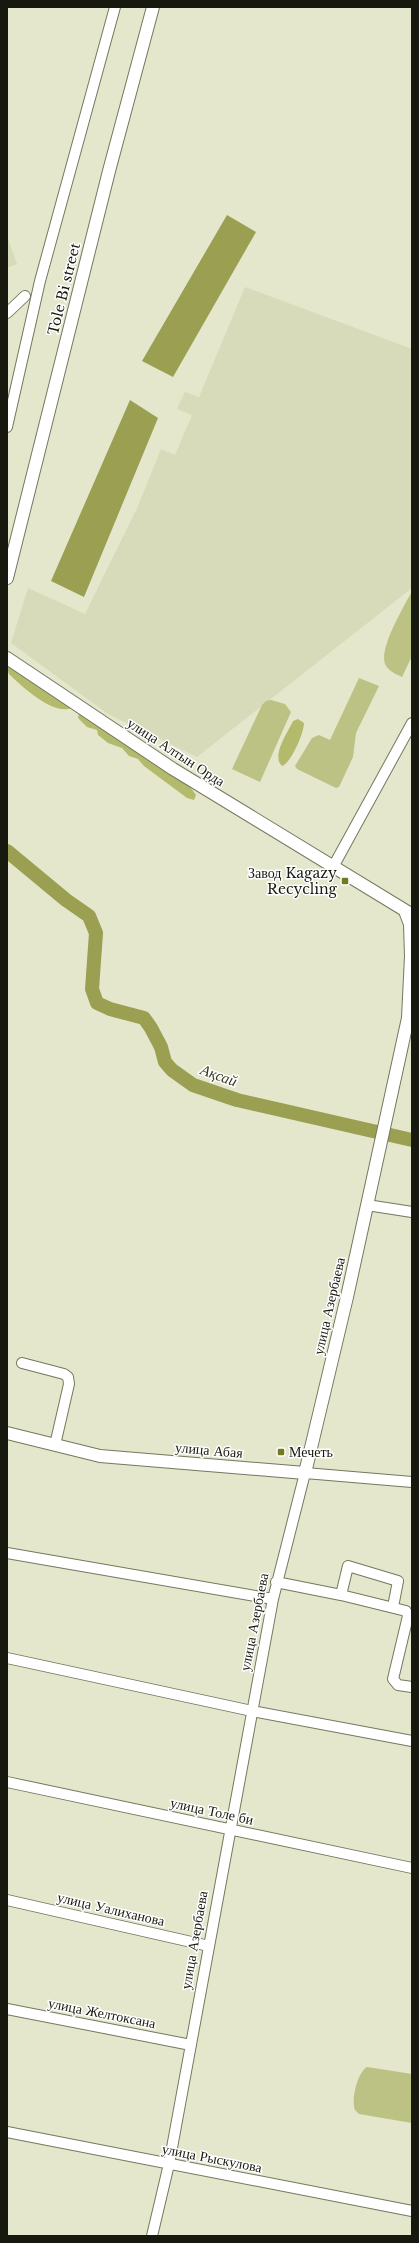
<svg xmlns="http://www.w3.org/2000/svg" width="419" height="2243" font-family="'Libre Baskerville',serif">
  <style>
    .built { fill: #d8dbb9 }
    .green { fill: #bcc184 }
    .forest { fill: #b4ba6c }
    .water { fill: #9a9f52 }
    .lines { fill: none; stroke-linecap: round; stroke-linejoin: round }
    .river { stroke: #9a9f52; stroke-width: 14 }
    .minor-casing { stroke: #75775f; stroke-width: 12 }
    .major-casing { stroke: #75775f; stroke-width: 14 }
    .minor { stroke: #fff; stroke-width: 10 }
    .major { stroke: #fff; stroke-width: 12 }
    .poi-dot { fill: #747821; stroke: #fff; stroke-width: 1.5 }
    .labels { text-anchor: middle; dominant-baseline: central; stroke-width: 3; stroke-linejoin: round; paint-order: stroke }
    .street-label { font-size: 14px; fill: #17180e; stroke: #fff }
    .poi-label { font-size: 14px; fill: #17180e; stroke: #fff; text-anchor: end }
    .water-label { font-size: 15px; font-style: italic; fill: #343614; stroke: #fff }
  </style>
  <rect width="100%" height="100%" fill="#e4e7cc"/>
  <path class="built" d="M 7,236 L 17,264 L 7,268 Z
    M 245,287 L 412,349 L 412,588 L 197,757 L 108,714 L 11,643 L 28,588 L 85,614 L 138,506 L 161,449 L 175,455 L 192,415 L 177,409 L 185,392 L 199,397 Z"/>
  <path class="green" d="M 412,591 L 412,656 L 402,677 C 396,674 388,671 385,664 C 379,647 404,607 412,591 Z
    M 359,678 L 379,686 L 356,733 L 353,757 L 339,787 L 336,788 L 297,769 L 295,766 L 312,738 L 319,735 L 330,740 Z
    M 271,700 L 285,704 L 291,712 L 260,782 L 232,769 L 262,705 L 266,701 Z
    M 367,2067 L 412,2074 L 412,2123 L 359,2114 L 355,2110 C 351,2100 357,2073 367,2067 Z"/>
  <path class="forest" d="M 12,666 L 24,673 L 27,679 L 73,707 C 56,718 21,686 9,674 L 7,668 Z
    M 79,713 L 155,761 L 158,766 C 172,770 188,782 196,795 L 194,800 L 187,798 L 144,766 L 138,759 L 129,756 L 122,748 L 108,743 L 98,735 L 97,730 L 87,727 L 78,718 Z
    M 298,719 L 304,723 C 304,733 291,763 282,766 C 271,756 288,732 293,721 Z"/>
  <path class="water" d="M 227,215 L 256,232 L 173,377 L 142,361 Z
    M 130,400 L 158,418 L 84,597 L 51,581 Z"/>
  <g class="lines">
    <path class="river" d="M 7,851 L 66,900 L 89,916 L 96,933 L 92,989 L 97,1003 L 110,1009 L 144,1018 L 151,1028 L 161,1047 L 165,1062 L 172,1070 L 193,1085 L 237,1100 L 412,1140"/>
    <g class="minor-casing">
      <path id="minor" d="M 7,313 L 25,296
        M 7,427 L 40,281 L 115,7
        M 333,867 L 412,723
        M 367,1205 L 412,1212
        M 22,1363 L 64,1374 L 68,1377 L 69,1384 L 55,1445
        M 7,1553 L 273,1599
        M 276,1582 L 341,1595
        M 393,1607 L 398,1581 L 348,1566 L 341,1595 L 406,1611 L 408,1616 L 393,1679 L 398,1685 L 412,1687
        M 7,1658 L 252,1711 L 412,1741
        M 7,1782 L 412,1868
        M 7,1900 L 209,1946
        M 7,2009 L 191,2045
        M 7,2132 L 412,2211
        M 152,2236 L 169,2164 L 273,1599 L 305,1473 L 412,1482"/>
    </g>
    <g class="major-casing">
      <path id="major" d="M 7,578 L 109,171 L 153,7
        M 7,658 L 173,769 L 411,914
        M 7,1433 L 100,1456 L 305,1473 L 347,1297 L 408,1018 L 411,956 L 410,924 L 405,911"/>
    </g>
    <use href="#minor" class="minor"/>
    <use href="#major" class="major"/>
  </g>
  <g class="poi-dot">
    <rect x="341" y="877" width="8" height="8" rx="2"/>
    <rect x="277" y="1448" width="8" height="8" rx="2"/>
  </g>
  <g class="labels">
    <g class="street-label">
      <text transform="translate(64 289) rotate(-76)">Tole Bi street</text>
      <text transform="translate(176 752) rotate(33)">улица Алтын Орда</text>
      <text transform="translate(329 1306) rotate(-77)">улица Азербаева</text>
      <text transform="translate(209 1450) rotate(5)">улица Абая</text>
      <text transform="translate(254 1622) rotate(-79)">улица Азербаева</text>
      <text transform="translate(212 1811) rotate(12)">улица Толе би</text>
      <text transform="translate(111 1909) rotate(13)">улица Уалиханова</text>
      <text transform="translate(194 1940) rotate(-80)">улица Азербаева</text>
      <text transform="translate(102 2013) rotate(11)">улица Желтоксана</text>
      <text transform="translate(212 2158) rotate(11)">улица Рыскулова</text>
    </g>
    <g class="poi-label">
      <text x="337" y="873">Завод Kagazy<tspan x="337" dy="16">Recycling</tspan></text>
      <text x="289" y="1452" text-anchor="start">Мечеть</text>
    </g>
    <g class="water-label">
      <text transform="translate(219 1075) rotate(20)">Ақсай</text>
    </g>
  </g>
  <rect width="419" height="2243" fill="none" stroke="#17180e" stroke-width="16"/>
</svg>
